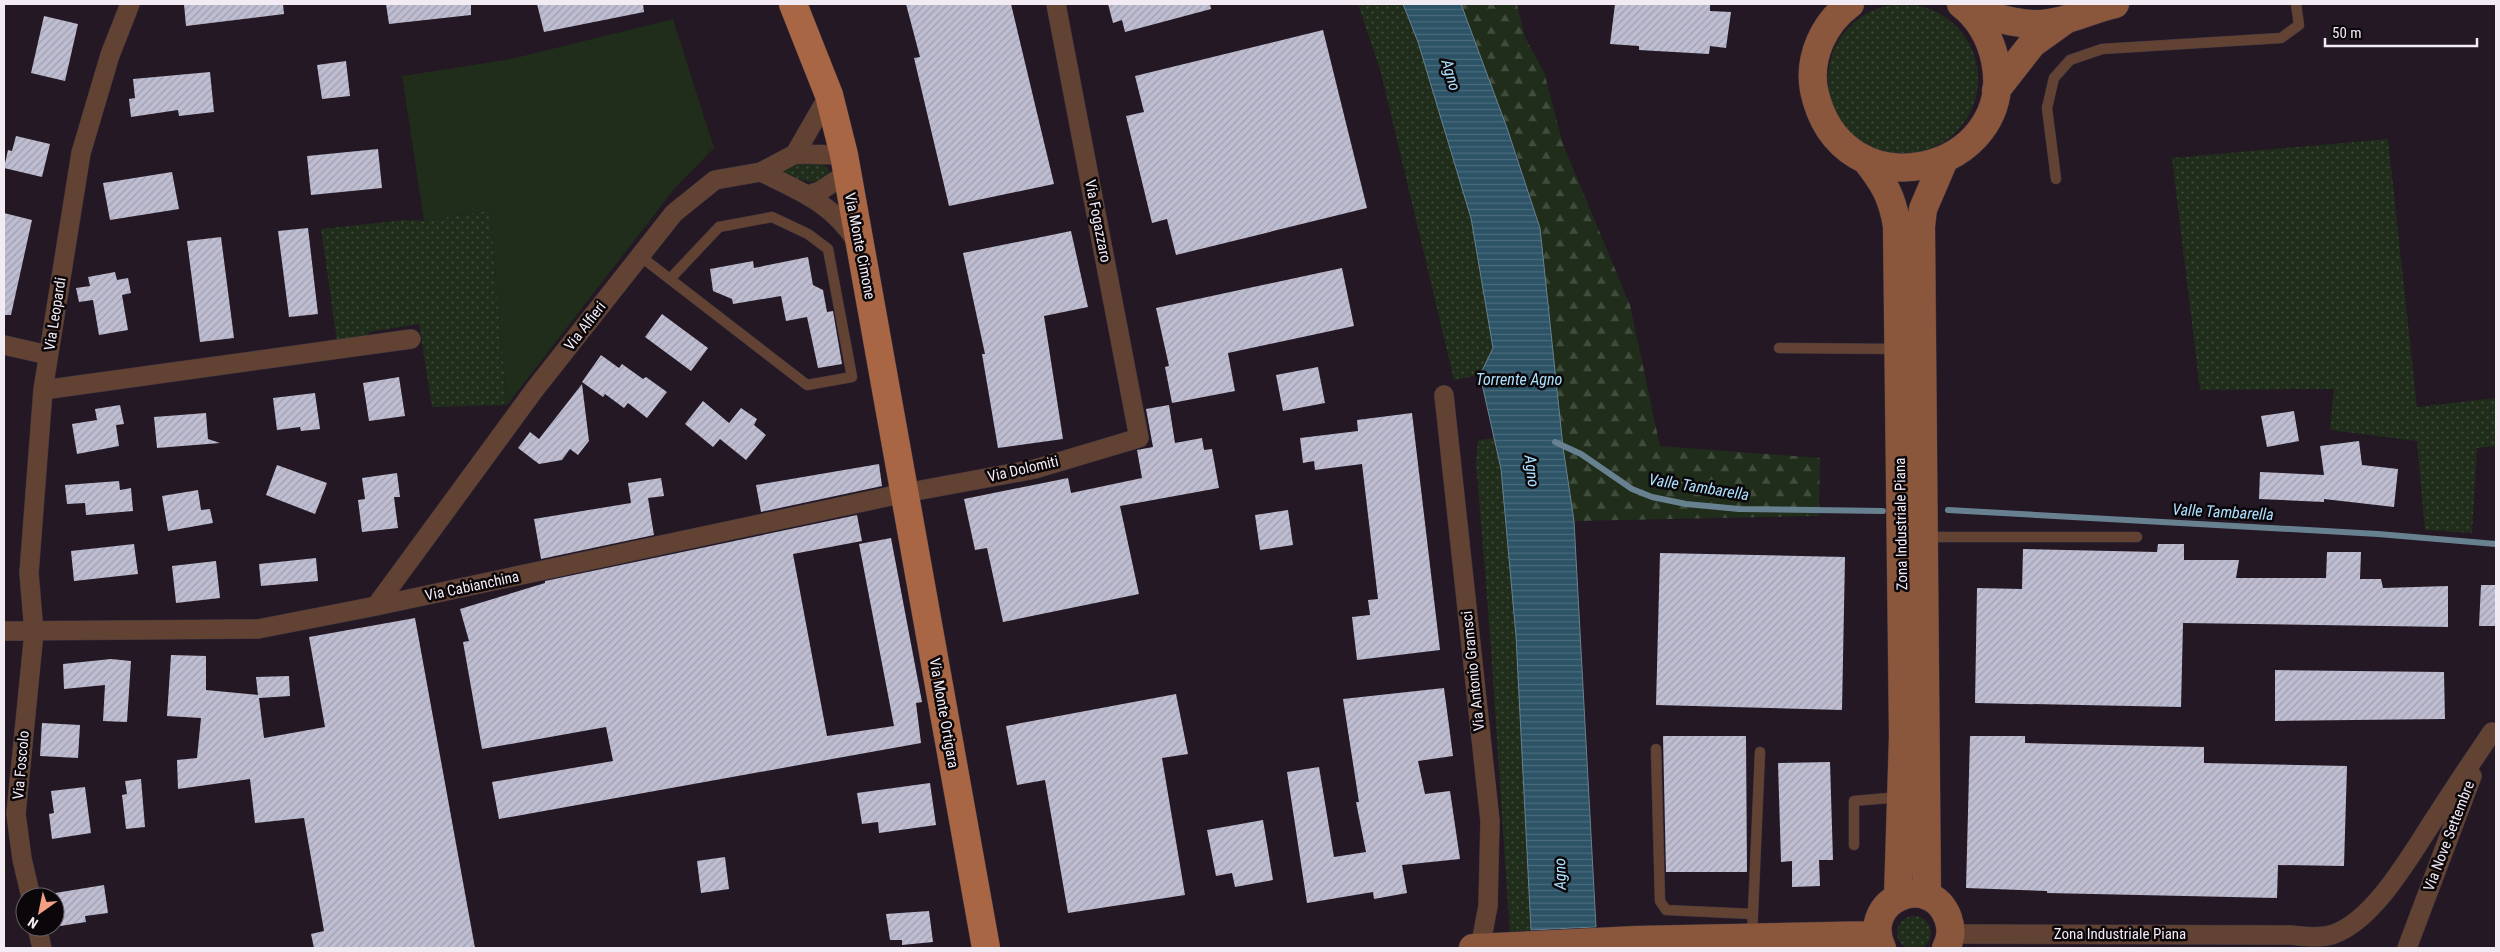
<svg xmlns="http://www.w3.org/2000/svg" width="2500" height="952" font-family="'Roboto Condensed',sans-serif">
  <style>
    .grass { fill: url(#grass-dots) }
    .forest { fill: url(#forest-firs) }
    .garden { fill: #1f2d1a }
    .water { fill: url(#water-rules); stroke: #688190 }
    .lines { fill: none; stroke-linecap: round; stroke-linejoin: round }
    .stream { stroke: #688190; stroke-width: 6 }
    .building { fill: url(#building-hatch) }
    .lane-casing { stroke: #403641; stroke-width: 11 }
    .street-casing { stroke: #403641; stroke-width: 20 }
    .secondary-casing { stroke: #403641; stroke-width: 29 }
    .primary-casing { stroke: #403641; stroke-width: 29 }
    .lane { stroke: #624232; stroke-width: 10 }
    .street { stroke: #624232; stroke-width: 19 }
    .secondary { stroke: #8a573d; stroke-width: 28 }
    .primary { stroke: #a86644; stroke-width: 28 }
    .labels { text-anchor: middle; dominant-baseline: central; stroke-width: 5; stroke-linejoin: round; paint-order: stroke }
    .street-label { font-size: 15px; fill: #f3ebf3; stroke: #0a060a }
    .water-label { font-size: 16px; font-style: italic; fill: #ade2ff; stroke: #0a060a }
  </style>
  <defs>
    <pattern id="grass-dots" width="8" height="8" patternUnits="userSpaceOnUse" patternTransform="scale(1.25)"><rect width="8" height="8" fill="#1f2d1a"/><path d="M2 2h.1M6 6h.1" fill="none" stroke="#404c3c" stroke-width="1.8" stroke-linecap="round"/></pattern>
    <pattern id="forest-firs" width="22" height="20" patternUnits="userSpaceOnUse" patternTransform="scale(1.25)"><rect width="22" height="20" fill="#1f2d1a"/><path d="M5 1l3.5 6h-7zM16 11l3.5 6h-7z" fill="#404c3c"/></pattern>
    <pattern id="water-rules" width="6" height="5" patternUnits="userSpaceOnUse" patternTransform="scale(1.25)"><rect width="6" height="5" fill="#2c5366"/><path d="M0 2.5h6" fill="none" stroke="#4b6c7c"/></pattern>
    <pattern id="building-hatch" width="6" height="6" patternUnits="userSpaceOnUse" patternTransform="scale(1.25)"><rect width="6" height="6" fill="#bebdd1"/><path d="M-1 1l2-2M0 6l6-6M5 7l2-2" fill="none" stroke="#a19faf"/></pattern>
  </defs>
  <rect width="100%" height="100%" fill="#231824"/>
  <path class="grass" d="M 1358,4 L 1403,4 L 1418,42 L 1471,218 L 1493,349 L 1480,375 L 1454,380 L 1381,73 Z
    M1828 79a75 75 0 1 1 150 0a75 75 0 1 1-150 0Z
    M 2388,139 L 2417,407 L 2496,398 L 2496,446 L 2477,448 L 2472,533 L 2425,530 L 2417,441 L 2330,430 L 2334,389 L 2200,390 L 2172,158 Z
    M 809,161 C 820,162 827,164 831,175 C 814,188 799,179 780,172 L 789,165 Z
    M 490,210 L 507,405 L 432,407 L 419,324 L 369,332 L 366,343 L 338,348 L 321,229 L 404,220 L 424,221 Z
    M 1494,438 L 1501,469 L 1516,636 L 1531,930 L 1510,935 L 1490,635 L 1476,462 L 1478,440 Z
    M1897 933a17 17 0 1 1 34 0a17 17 0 1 1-34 0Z"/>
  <path class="forest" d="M 1461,4 L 1517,4 L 1525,37 L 1544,72 L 1563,144 L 1630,305 L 1660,446 L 1820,458 L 1819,516 L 1574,521 L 1563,447 L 1540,228 L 1518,158 Z"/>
  <path class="garden" d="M 673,19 L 714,148 L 675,188 L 507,405 L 490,210 L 424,221 L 402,76 L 511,59 Z"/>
  <path class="water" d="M 1403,4 L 1461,4 L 1507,128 L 1540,228 L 1563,447 L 1574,521 L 1596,927 L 1531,930 L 1516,636 L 1501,469 L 1480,375 L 1493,348 L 1471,218 L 1418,42 Z"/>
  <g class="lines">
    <path class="stream" d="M 1555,442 L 1581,454 L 1632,489 L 1652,497 L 1686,504 L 1739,509 L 1883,511
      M 1948,510 L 2378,534 L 2496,544"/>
  </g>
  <path class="building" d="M 184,4 L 283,4 L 284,14 L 186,26 Z
    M 386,4 L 471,4 L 471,15 L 389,24 Z
    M 537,4 L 643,4 L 644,12 L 544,32 Z
    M 906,4 L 1011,4 L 1054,184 L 949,206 L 914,58 L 920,57 Z
    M 1108,4 L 1210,4 L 1211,9 L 1125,32 L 1122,20 L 1113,23 Z
    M 1615,4 L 1710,4 L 1710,11 L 1731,12 L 1726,48 L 1710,46 L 1709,54 L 1639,50 L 1639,46 L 1610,44 Z
    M 44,16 L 78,24 L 65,81 L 31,73 Z
    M 1323,30 L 1367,208 L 1176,255 L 1167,219 L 1152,223 L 1126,116 L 1144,112 L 1135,76 Z
    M 346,61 L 350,96 L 322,99 L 317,65 Z
    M 210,72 L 214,112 L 179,116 L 178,110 L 131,117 L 129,99 L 135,98 L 133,79 Z
    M 16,136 L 50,144 L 42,177 L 4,168 L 8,150 L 12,151 Z
    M 378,149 L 382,188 L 311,195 L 307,156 Z
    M 172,172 L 179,209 L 110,220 L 103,183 Z
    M 4,213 L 32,220 L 11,315 L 4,315 Z
    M 308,228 L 318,314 L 289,317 L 278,231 Z
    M 1071,231 L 1088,307 L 1044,316 L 1063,439 L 998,448 L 982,354 L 985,354 L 963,253 Z
    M 221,237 L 234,338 L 200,342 L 187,241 Z
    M 808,257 L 813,285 L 823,290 L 827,312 L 833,311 L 842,364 L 818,368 L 807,317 L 786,321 L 781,296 L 733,304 L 732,299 L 713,291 L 710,269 L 753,261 L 754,268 Z
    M 1342,268 L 1354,326 L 1228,353 L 1235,391 L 1172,403 L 1165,367 L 1169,366 L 1156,308 Z
    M 115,272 L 117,280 L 128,278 L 131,293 L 122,295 L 128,330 L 99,335 L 93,300 L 79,302 L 76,288 L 90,286 L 88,277 Z
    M 662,314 L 708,348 L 691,371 L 645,337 Z
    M 601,355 L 619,368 L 622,364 L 643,379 L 646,377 L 667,392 L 647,418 L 628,403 L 624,408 L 605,394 L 603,397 L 582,382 Z
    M 1318,367 L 1325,403 L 1283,411 L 1276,375 Z
    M 399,377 L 405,416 L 369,421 L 363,383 Z
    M 582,384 L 589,441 L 578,455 L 570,449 L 562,460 L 539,464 L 518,448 L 530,432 L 539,439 Z
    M 315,393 L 320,429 L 301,431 L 300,427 L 277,430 L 273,398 Z
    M 703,401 L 729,423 L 741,408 L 757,419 L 754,425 L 766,435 L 746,460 L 720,439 L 713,447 L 685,424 Z
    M 120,405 L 124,424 L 116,425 L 119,446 L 77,454 L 72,424 L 97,420 L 95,409 Z
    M 1169,405 L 1175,443 L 1202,438 L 1204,450 L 1212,449 L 1219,488 L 1120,506 L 1139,594 L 1003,622 L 987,548 L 975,550 L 964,499 L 1068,478 L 1071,493 L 1142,478 L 1137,450 L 1153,447 L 1146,409 Z
    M 2294,411 L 2299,441 L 2267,447 L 2261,416 Z
    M 206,413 L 208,439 L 220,443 L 157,448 L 154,417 Z
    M 1412,413 L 1440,650 L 1357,660 L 1352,617 L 1370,615 L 1368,600 L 1378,599 L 1362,464 L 1315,470 L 1314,461 L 1303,463 L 1300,438 L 1358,431 L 1357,420 Z
    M 2359,441 L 2362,465 L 2398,469 L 2394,507 L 2324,499 L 2324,502 L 2259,499 L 2260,472 L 2324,475 L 2320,446 Z
    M 879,464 L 882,486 L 761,512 L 756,485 Z
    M 277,465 L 327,483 L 315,514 L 266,495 Z
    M 397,473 L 400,497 L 394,497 L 398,528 L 362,532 L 358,500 L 365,499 L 362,478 Z
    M 661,478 L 664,496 L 648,498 L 654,535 L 541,559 L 534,519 L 631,503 L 628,483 Z
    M 119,481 L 120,490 L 131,488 L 133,511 L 86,515 L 85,503 L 67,504 L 65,485 Z
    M 198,490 L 201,510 L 210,509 L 213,523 L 168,531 L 162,496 Z
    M 1288,510 L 1293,545 L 1260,550 L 1255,515 Z
    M 857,515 L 862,541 L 793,554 L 827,736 L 894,726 L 859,544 L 891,538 L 922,702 L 916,703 L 921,743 L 499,819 L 492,782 L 613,761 L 606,727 L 482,749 L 463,642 L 469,641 L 460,609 L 545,583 L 545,581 Z
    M 134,544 L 138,574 L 74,581 L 71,551 Z
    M 2158,544 L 2184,544 L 2184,560 L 2239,560 L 2236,578 L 2326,578 L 2327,552 L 2361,552 L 2360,579 L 2381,579 L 2383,588 L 2448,586 L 2448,627 L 2183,623 L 2181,707 L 1975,703 L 1977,588 L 2022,589 L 2023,549 L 2157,552 Z
    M 1660,553 L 1845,557 L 1842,710 L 1656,705 Z
    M 316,558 L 318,581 L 261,586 L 259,564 Z
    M 216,561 L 220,598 L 176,603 L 172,566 Z
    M 2481,585 L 2496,585 L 2496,626 L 2479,626 Z
    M 415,618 L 475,948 L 314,948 L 311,934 L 324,931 L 304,818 L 255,823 L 250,779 L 178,789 L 177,760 L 197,758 L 201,718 L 167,716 L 171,655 L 206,656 L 206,690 L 258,695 L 256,677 L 289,676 L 290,696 L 259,698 L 264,738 L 325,727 L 309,637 Z
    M 111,659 L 131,661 L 127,722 L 103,721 L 105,685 L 64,689 L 63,664 Z
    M 2275,670 L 2444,672 L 2445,719 L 2275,721 Z
    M 1444,688 L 1453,756 L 1418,761 L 1425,794 L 1450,791 L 1460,859 L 1402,865 L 1407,893 L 1374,899 L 1373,892 L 1307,903 L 1287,772 L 1319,767 L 1334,857 L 1366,852 L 1356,802 L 1359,802 L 1343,699 Z
    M 1176,694 L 1188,754 L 1162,758 L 1185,895 L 1068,913 L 1045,780 L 1017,785 L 1006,726 Z
    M 42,723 L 80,725 L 78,758 L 40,756 Z
    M 1663,736 L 1746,736 L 1747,872 L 1666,872 Z
    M 1970,736 L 2025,736 L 2025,743 L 2204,747 L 2204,763 L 2347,766 L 2344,866 L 2278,865 L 2277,898 L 2047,893 L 2047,891 L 1966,888 Z
    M 1830,762 L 1833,860 L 1819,860 L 1820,886 L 1792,887 L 1792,861 L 1781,862 L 1778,763 Z
    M 141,779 L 145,827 L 126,829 L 122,795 L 127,794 L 125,781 Z
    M 930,783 L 936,825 L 879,833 L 878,822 L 862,824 L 857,793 Z
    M 85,787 L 91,833 L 52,839 L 49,814 L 54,813 L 51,791 Z
    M 1263,820 L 1273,880 L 1235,887 L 1232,873 L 1216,876 L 1207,830 Z
    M 725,857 L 729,889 L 701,893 L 697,861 Z
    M 104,885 L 108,913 L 85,916 L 86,922 L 54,927 L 55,897 L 50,897 L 49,894 Z
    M 929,911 L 933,942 L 902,945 L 902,940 L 890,940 L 886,914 Z"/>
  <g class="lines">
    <g class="lane-casing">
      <path id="lane" d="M 2056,179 L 2047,108 L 2054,78 L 2070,60 L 2102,49 L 2281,38 L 2299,25 L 2296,4
        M 640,256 L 807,385 L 852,377 L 828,249 L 808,234 L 772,217 L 719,227 L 670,279
        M 1779,348 L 1898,349
        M 1925,537 L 2137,537
        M 1656,749 L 1660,901 L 1666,910 L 1753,914
        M 1854,845 L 1854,801 L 1900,797
        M 1752,936 L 1760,752"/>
    </g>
    <g class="street-casing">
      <path id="street" d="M 795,154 L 844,155
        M 761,172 C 800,191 832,203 857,242
        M 808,195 L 820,191 L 846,174
        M 4,345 L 48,355
        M 43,390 L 411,339
        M 1444,395 L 1490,821 L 1488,906 L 1480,948
        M 376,606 L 535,389 L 674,213 L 715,180 L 761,172 L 795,154 L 829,95
        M 4,631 L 258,629 L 376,606 L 905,493 L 1035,469 L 1139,438 L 1056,4
        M 31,897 L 22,859 L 16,814 L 34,632 L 29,573 L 43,390 L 81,153 L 110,55 L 130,4
        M 37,927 L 42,948
        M 1951,934 L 2289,935 C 2304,936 2320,939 2334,934 C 2376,919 2413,851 2437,815 C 2455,787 2473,760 2492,732
        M 2407,948 L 2472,776"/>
    </g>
    <g class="secondary-casing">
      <path id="secondary" d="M 1850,4 C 1824,23 1808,57 1814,90 C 1841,218 2019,173 1995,60 C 1990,37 1979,18 1961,4
        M 1970,11 C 1992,16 2013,24 2035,24 C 2064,24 2088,10 2115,4
        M 1996,90 L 2032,44 L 2064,21
        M 1866,160 C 1884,183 1892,196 1897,226 L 1903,736 L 1898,897
        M 1927,896 L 1921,226 L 1923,209 L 1944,160
        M 1473,948 L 1636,940 L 1877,935
        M 1882,948 C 1859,900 1930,870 1948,918 C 1952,929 1951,939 1946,948"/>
    </g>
    <g class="primary-casing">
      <path id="primary" d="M 793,4 L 829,95 L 844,155 L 986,948"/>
    </g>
    <use href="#lane" class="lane"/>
    <use href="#street" class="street"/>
    <use href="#secondary" class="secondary"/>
    <use href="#primary" class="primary"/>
  </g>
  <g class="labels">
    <g class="street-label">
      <text transform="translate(1098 221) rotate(79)">Via Fogazzaro</text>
      <text transform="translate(860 246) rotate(79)">Via Monte Cimone</text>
      <text transform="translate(55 314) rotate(-81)">Via Leopardi</text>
      <text transform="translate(585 326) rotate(-52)">Via Alfieri</text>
      <text transform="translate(1023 469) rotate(-13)">Via Dolomiti</text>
      <text transform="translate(1901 524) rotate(-91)">Zona Industriale Piana</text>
      <text transform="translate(472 586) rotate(-12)">Via Cabianchina</text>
      <text transform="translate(1473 671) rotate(-96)">Via Antonio Gramsci</text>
      <text transform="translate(944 713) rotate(80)">Via Monte Ortigara</text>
      <text transform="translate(21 765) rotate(-85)">Via Foscolo</text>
      <text transform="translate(2449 836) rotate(-69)">Via Nove Settembre</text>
      <text x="2120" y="934">Zona Industriale Piana</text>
    </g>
    <g class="water-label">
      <text transform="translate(1451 75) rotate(74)">Agno</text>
      <text x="1519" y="379">Torrente Agno</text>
      <text transform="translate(1532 471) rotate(83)">Agno</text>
      <text transform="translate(1699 487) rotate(9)">Valle Tambarella</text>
      <text transform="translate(2223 512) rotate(3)">Valle Tambarella</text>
      <text transform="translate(1560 874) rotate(-91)">Agno</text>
    </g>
  </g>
  <rect width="2500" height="952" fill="none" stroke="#f3ebf3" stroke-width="10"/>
  <g transform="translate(40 912) rotate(213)"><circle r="24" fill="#0a060a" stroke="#676267"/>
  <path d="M0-4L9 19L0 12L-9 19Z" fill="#f39f83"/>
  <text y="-8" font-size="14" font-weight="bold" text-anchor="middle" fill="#f3ebf3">N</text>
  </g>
  <path d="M2325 38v8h152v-8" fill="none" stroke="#f3ebf3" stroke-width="2.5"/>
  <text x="2332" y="38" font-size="15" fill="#f3ebf3" stroke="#0a060a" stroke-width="4" paint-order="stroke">50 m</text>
</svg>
